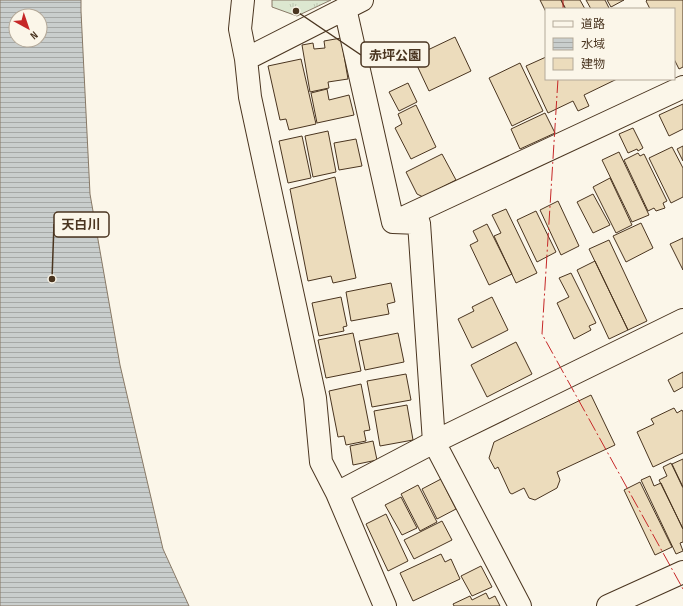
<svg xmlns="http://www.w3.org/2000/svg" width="683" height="606" font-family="'Sofia Sans Condensed','Noto Sans JP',sans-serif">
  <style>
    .park { fill: url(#park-tufts); stroke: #887966 }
    .water { fill: url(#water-rules); stroke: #887966; fill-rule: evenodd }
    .building { fill: #ecdcbc; stroke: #4a3520 }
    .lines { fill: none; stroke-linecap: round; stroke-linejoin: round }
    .street-casing { stroke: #4a3520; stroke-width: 24 }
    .street { stroke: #fbf6e9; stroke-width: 22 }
    .power { stroke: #c62828; stroke-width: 1; stroke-dasharray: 14 3 2 3; stroke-linecap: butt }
    .leader { fill: none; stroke: #4a3520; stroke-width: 1.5 }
    .callout-dot { fill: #4a3520; stroke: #fbf6e9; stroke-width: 1.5 }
    .callout { fill: #fbf6e9; stroke: #4a3520; stroke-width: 1.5 }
    .callout-label { font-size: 13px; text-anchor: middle; font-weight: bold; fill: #4a3520 }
  </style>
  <defs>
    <pattern id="park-tufts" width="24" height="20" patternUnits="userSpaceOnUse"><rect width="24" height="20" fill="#dce7d0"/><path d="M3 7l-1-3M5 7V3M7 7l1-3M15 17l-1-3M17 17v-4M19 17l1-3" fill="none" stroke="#bec7b2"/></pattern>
    <pattern id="water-rules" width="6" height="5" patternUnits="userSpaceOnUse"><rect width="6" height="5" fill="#c9cecd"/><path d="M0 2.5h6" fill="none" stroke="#a5a8a6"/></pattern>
  </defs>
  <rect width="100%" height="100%" fill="#fbf6e9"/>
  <path class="park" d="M 272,0 L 331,0 L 297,16 L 272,7 Z"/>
  <path class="water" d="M 0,0 L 81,0 L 81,11 L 90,194 L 120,365 L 163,549 L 189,606 L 0,606 ZM 16,16 L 40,16 L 40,40 L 16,40 Z"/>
  <path class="building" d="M 540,0 L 561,0 L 565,9 L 546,9 L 546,12 Z
    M 561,0 L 580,0 L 585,9 L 566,9 Z
    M 586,0 L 605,0 L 609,8 L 607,9 L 591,9 Z
    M 607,0 L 624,0 L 611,7 Z
    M 647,0 L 683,0 L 683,67 L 679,69 L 674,59 L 674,9 L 650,9 L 646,1 Z
    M 455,37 L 471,71 L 429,91 L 413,57 Z
    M 341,38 L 348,79 L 328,82 L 329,88 L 310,92 L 302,45 L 313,43 L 314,49 L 325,48 L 324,41 Z
    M 546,57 L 546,79 L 617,79 L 584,95 L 589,106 L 578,111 L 573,101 L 548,113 L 526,66 Z
    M 301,59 L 316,124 L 289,130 L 286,119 L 280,120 L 268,66 Z
    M 520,63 L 543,111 L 512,126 L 489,78 Z
    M 408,83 L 417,102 L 399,111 L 389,92 Z
    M 327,89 L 329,100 L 349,95 L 354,115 L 317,123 L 311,93 Z
    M 683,104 L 683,129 L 669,136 L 659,115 Z
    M 416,105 L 436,147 L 411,159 L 395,128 L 402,124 L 398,114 Z
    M 545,113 L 555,133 L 520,149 L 511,129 Z
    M 633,128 L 643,148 L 638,151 L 637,149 L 628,153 L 619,134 Z
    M 328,131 L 336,172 L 313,177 L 305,136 Z
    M 302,136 L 311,178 L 288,183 L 279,141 Z
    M 356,139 L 362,166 L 339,170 L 334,143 Z
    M 683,146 L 683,161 L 677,149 Z
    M 672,147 L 683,168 L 683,197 L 671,203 L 649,158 Z
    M 619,152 L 649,215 L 632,222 L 602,160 Z
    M 638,153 L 640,156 L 644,154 L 667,201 L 663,203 L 665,208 L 656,211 L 654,208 L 648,211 L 624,160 Z
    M 442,154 L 456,180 L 423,197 L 417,194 L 406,172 Z
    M 335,177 L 356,278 L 333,283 L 331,276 L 308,281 L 290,189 Z
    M 610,178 L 632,225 L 616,233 L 593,187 Z
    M 593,194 L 610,225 L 593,233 L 577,202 Z
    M 558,201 L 579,246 L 561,255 L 540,210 Z
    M 506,209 L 537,273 L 516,283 L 494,236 L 501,233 L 492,215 Z
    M 536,211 L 556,252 L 537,262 L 517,220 Z
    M 641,223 L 653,248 L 626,262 L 613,236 Z
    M 487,224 L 512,274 L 489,285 L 470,245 L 478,241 L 473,231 Z
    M 683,238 L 683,270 L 670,244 Z
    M 609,240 L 647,321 L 628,330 L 589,249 Z
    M 595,261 L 628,330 L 609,339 L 577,270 Z
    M 571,273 L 596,323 L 589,326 L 591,330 L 574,339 L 557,303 L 569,297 L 559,278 Z
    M 391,283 L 395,302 L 387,304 L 389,314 L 351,321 L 346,292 Z
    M 341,297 L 347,326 L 343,327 L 344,331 L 319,336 L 312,303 Z
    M 492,297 L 508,330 L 472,348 L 458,319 L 474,311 L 472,307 Z
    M 353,333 L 361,371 L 326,378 L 318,340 Z
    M 398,333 L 404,362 L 365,370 L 359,341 Z
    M 516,342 L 532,374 L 487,397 L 471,365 Z
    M 683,372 L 683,387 L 674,392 L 668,380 Z
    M 406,374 L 411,400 L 372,407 L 367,381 Z
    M 361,384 L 370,430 L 364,431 L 366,441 L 346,445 L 344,436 L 338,437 L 329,391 Z
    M 591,395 L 615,445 L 557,472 L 560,480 L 557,488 L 535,500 L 529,498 L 524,488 L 512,494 L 510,493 L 498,467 L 495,469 L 489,458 L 494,442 Z
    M 407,405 L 413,440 L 380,446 L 374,411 Z
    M 674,408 L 677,413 L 682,410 L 683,412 L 683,453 L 653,467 L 637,432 L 654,424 L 651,419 Z
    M 373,441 L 377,460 L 353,465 L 350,446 Z
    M 683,459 L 683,487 L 672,464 Z
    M 671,463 L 683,488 L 683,529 L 659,480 L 667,476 L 663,467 Z
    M 650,476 L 654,486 L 661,483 L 683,529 L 683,542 L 680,543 L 683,551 L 676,554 L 641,480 Z
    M 441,479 L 456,509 L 437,519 L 422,489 Z
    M 640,482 L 672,547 L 655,555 L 624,490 Z
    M 418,485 L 437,522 L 420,531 L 401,494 Z
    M 401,497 L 417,528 L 402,535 L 385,505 Z
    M 386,514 L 408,561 L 388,571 L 366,524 Z
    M 442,521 L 452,540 L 414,559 L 404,540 Z
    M 441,554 L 445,562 L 451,559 L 460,579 L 413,601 L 400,573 Z
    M 481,566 L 492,587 L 472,596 L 461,576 Z
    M 486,593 L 489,599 L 495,596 L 500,606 L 454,606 L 453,604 L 470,596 L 472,600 Z"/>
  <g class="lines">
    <g class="street-casing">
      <path id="street" d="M 243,0 L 240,29 L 246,59 L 250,97 L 315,398 L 321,462 L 337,493 L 385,606
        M 345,8 L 393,222
        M 246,59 L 362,0
        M 396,221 L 683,87
        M 393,222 L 419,223 L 434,442 L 520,606
        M 337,493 L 434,442 L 683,320
        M 608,606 L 683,572"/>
    </g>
    <use href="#street" class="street"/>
    <path class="power" d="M 563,9 L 563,0
      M 558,79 L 542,334 L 683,589"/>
  </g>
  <path class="leader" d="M296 11L361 55M52 279L54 224"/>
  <g class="callout-dot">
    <circle cx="296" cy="11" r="4"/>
    <circle cx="52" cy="279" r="4"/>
  </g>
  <g class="callout">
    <rect x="361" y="42" width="68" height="25" rx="4"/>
    <rect x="54" y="212" width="55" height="25" rx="4"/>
  </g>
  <g class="callout-label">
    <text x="395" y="60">赤坪公園</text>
    <text x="81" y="229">天白川</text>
  </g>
  <rect x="545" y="8" width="130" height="72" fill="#fbf6e9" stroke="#b4a999"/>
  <rect x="553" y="21" width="20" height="6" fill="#fbf6e9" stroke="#b4a999"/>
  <text x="581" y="28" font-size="12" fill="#4a3520">道路</text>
  <rect x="553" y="38" width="20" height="12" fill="url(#water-rules)" stroke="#b4a999"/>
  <text x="581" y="48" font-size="12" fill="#4a3520">水域</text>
  <rect x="553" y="58" width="20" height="12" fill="#ecdcbc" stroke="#b4a999"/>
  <text x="581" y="68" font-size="12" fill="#4a3520">建物</text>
  <g transform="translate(28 28) rotate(140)"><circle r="19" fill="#fbf6e9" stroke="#b4a999"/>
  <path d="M0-3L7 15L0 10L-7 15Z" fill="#c62828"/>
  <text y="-6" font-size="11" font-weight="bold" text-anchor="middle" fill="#4a3520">N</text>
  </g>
</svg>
